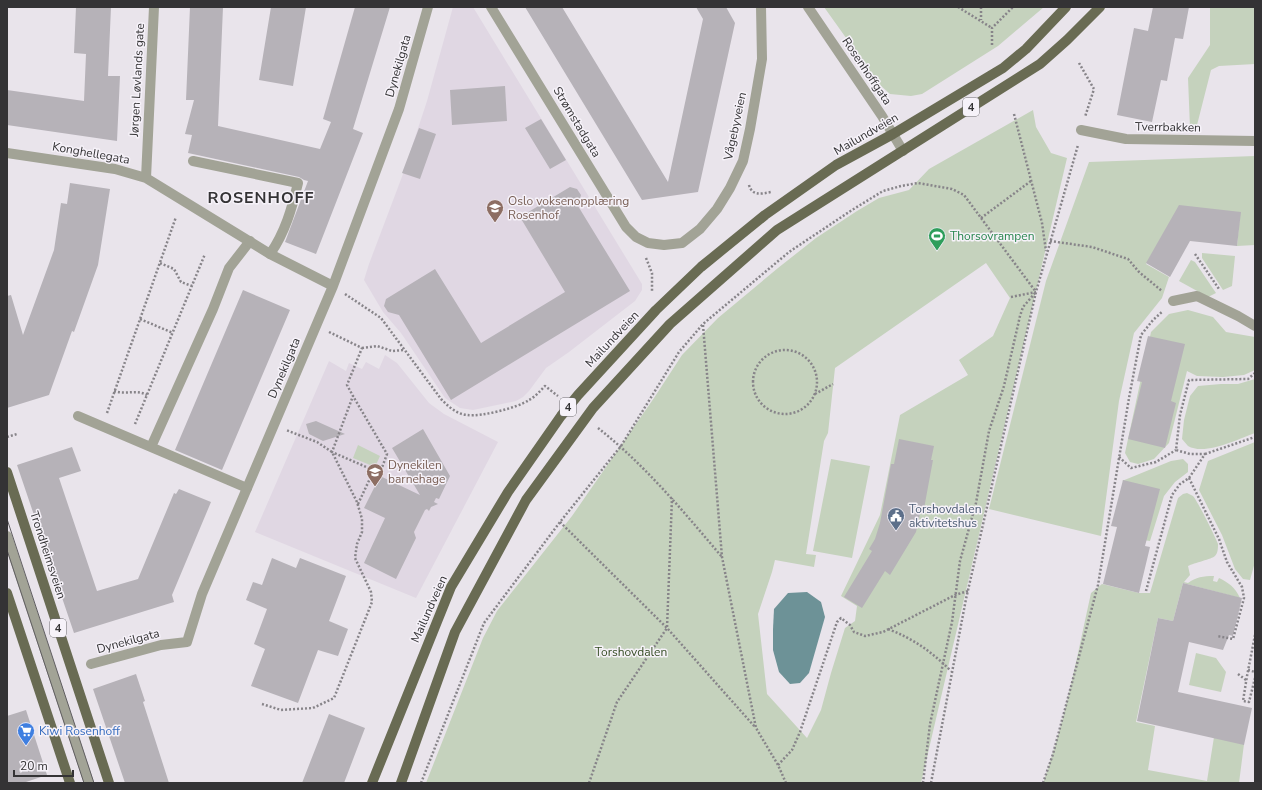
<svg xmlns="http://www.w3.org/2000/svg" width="1262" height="790" font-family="'Nunito Sans',sans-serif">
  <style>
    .built { fill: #e0d7e3 }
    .green { fill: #c5d2bd; fill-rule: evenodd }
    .water { fill: #6d9297 }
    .building { fill: #b6b2b8 }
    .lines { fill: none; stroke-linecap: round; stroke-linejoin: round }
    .path { stroke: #878489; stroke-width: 2.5; stroke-dasharray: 2 2; stroke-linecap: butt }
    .lane { stroke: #a2a396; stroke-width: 10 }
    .street { stroke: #a2a396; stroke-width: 10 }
    .primary { stroke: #696b53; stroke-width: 10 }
    .tram { stroke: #605e61; stroke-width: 1 }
    .labels { text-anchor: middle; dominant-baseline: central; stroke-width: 3; stroke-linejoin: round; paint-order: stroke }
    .shield { fill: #f6f2f9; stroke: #6e6c70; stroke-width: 1 }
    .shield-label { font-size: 11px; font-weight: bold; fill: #343335 }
    .street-label { font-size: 12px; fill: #343335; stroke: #f6f2f9 }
    .education-label { font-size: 12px; fill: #785e54; stroke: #f6f2f9; text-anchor: start }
    .leisure-label { font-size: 12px; fill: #27864d; stroke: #f6f2f9; text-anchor: start }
    .service-label { font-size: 12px; fill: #4e5e75; stroke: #f6f2f9; text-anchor: start }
    .park-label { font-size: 12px; fill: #354c23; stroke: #f6f2f9 }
    .shop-label { font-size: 12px; fill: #366cbe; stroke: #f6f2f9; text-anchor: start }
    .district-label { font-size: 16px; font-weight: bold; letter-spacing: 1px; fill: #343335; stroke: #f6f2f9 }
  </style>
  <rect width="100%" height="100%" fill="#e9e4eb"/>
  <path class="built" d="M 453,7 L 473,7 L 642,284 L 642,290 L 635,301 L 569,352 L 546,368 L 529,391 L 523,397 L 516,401 L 473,410 L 460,408 L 445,398 L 401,333 L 383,312 L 364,280 L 369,264 L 403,174 L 427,101 Z
    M 385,355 L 397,363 L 429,403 L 444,414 L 498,442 L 416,598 L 255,532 L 329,361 L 346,371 L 349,363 L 362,369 L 366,362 L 379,369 Z"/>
  <path class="green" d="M 824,7 L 1044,7 L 998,46 L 922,94 L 911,96 L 890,94 L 879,84 Z
    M 1210,7 L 1255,7 L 1255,64 L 1219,66 L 1211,70 L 1196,129 L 1190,128 L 1188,78 L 1210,45 Z
    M 1033,110 L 1036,127 L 1051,153 L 1067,158 L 921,783 L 426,783 L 483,638 L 497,611 L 572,516 L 654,398 L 682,355 L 718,318 L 778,268 L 816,238 L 857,211 L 879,198 L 909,190 L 929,169 ZM 986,263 L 1010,298 L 993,336 L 959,360 L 968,375 L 900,415 L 880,515 L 841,596 L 857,606 L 855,621 L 845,628 L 831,673 L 821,710 L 807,738 L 767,694 L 758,614 L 772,572 L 775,560 L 814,567 L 816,555 L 806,554 L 824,441 L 828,433 L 835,368 Z
    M 1255,156 L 1255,245 L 1237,246 L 1240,214 L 1179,207 L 1146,264 L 1169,277 L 1162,298 L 1134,333 L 1119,401 L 1101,536 L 989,509 L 1046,281 L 1089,162 Z
    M 1202,253 L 1235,256 L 1232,286 L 1223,290 L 1202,258 Z
    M 1191,260 L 1195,262 L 1216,293 L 1208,297 L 1179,281 Z
    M 1188,310 L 1213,317 L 1226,332 L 1255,337 L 1255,370 L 1244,375 L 1223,377 L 1197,376 L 1187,371 L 1169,443 L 1154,459 L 1138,464 L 1130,462 L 1125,453 L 1151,332 L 1169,314 Z
    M 1255,379 L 1255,433 C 1238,439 1205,456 1188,446 C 1186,444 1184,441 1182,439 L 1184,420 L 1190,396 L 1198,386 L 1221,384 L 1238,384 Z
    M 1255,442 L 1255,562 L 1250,580 L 1243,579 L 1235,569 L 1222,535 L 1199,490 L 1208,461 Z
    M 358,445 L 380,456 L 375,467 L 353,458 Z
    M 831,459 L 870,466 L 852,558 L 813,551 Z
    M 1183,459 L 1188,464 L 1188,472 L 1175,482 L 1164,496 L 1150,541 L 1136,539 L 1159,491 L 1122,481 L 1171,461 Z
    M 1187,493 C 1189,494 1191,495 1193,496 C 1197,500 1216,538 1218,544 C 1218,548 1218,553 1215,556 C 1212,559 1194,563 1188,566 L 1190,575 L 1184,582 L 1188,583 C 1196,577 1203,576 1214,576 L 1213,581 L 1217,582 L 1219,578 C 1229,583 1235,587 1240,598 L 1183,583 L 1173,621 L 1158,618 L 1136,722 L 1155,726 L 1148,770 L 1207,781 L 1214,737 L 1244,744 L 1239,783 L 1043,783 C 1065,721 1077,657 1091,593 L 1102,584 L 1139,593 L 1150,593 L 1178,498 L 1183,494 Z
    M 1196,653 L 1216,658 L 1226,672 L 1221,692 L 1189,685 Z"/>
  <path class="water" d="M 807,592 L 821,602 L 825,617 L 809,673 L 800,683 L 790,684 L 779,672 L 773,650 L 773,629 L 774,609 L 788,593 Z"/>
  <path class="building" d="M 76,7 L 111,7 L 108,76 L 120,76 L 117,141 L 7,125 L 7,90 L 84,101 L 86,54 L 74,53 Z
    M 190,7 L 223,7 L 218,126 L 320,149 L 331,122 L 323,119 L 355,7 L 390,7 L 353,129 L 363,133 L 316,254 L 285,242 L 308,181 L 304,180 L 299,177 L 188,153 L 192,135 L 185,134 L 194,100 L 186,100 Z
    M 271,7 L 306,7 L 293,86 L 259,80 Z
    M 525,7 L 562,7 L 668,182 L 703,19 L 696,7 L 726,7 L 735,23 L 698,192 L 642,200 Z
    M 1153,7 L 1189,7 L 1183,39 L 1175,38 L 1167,81 L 1161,80 L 1152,122 L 1117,115 L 1134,28 L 1148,31 Z
    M 505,86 L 507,121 L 452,125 L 450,90 Z
    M 541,119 L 566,160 L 550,169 L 525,128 Z
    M 419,128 L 436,134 L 420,179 L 402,173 Z
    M 70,183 L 110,189 L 98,265 L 74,332 L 72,331 L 49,395 L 7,408 L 7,296 L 11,295 L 23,335 L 54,250 L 61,203 L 67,204 Z
    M 570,187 L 577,189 L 581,195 L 578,206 L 630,291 L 451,400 L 399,315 L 388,312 L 384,306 L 386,299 L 435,269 L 481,343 L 565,292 L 520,217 Z
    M 1179,205 L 1241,212 L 1237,246 L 1190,241 L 1170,277 L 1146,263 Z
    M 243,290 L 290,310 L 222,470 L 175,450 Z
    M 1148,336 L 1185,344 L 1171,401 L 1176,403 L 1165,448 L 1128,439 L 1142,382 L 1137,381 Z
    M 316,421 L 345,434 L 323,441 L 309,434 L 306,424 Z
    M 423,429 L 450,476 L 439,499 L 436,498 L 434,502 L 438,504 L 431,507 L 429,511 L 427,509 L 425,510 L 414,532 L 416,538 L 396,579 L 364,563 L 385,518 L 364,508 L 380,476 L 420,495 L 392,448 Z
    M 899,439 L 934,446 L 931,460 L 933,460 L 923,514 L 920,514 L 916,532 L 890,575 L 885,571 L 862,608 L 844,597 L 872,551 L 869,549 L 875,539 L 880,523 L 891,464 L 894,464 Z
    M 72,447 L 81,471 L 59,478 L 97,591 L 138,579 L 174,493 L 176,494 L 179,489 L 211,502 L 172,595 L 174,602 L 74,633 L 17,465 Z
    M 1123,480 L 1160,489 L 1145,546 L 1150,547 L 1139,593 L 1103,584 L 1117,527 L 1111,526 Z
    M 272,558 L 296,568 L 300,558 L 346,576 L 329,621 L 348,629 L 338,656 L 318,650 L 298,703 L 251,686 L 265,649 L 254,644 L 267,609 L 246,600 L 253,582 L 262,585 Z
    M 1183,583 L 1242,598 L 1233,636 L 1229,635 L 1223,650 L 1189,642 L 1178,692 L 1252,708 L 1244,745 L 1137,721 L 1158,618 L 1173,621 Z
    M 136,674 L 145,701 L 143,702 L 169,783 L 125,783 L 93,689 Z
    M 26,710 L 47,775 L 23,783 L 7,783 L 7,716 Z
    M 329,714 L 365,728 L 344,783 L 302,783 Z"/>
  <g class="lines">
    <path class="path" d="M 958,7 L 992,28
      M 981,7 L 981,20
      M 992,45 L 992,28 L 1013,7
      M 1079,63 L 1094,89 L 1085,117
      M 1014,114 L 1042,223 L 1046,251
      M 749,185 C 752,196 761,194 771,192
      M 981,218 L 1031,181
      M 1050,241 L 1092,247 L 1128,259 L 1139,272 L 1162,291
      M 1195,254 L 1219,289
      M 646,258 L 652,273 L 652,292
      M 160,263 L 174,269 L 181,282 L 192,286
      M 345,294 L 381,318 L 441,399 C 448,406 456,414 467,415 C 481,417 517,408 529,400 C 535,397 540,391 545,386 L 558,396
      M 1011,297 L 1036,292
      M 140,319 L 173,333
      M 703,325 L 722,557 L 756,728 L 778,765 L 786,783
      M 329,332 L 362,348 L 347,385 L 353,396 L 332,452 L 380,473 L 387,454 L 353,396
      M 362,348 L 377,346 L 392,351 L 404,350
      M753 382a32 32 0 1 1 64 0a32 32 0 1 1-64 0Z
      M 114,391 C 127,395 136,389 147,395
      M 815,394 L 833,384
      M 107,413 L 176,217
      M 135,424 L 205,254
      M 598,428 C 645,465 683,511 722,557
      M 7,437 L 17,434
      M 1205,454 L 1255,437
      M 1119,457 L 1131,468 L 1156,462 L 1176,450
      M 1189,478 L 1219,539 L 1227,562 L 1242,587 L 1244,598 L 1233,639 L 1217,636
      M 358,504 L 374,470
      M 560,522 L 667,628 L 755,727
      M 1146,591 L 1172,495 L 1180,484 L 1189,478 L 1205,454 L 1190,454 L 1176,450 L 1180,415 L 1189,380 L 1248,379 L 1255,373
      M 888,629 C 914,639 932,652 951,671
      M 1248,670 L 1255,672
      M 1238,674 L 1246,680
      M 1255,678 L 1249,702 L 1243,701 L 1247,676 L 1255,635
      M 262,704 L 281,710 L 313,708 L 334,698 L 372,602 L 371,592 L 355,558 L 357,544 L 362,532 L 362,519 L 357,502 L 332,452 L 317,442 L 286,430
      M 778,765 L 792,750 L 800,732 L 837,622 L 841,618 L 850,625 L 854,632 L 865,636 L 883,632 L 955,595 L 968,591
      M 421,783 L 484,623 L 560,522 L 621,446 L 679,352 L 703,324 L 789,252 L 852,210 L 883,191 L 901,186 L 918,183 L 952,189 L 964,195 L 1036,292
      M 589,783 L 617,702 L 667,628 L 672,498
      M 923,783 L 930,724 L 952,622 L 960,561 L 976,503 L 989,431 L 1004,386 L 1020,316 L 1023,307 L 1036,292
      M 931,783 L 966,599 L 1036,292 L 1078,145
      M 1043,783 L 1053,754 L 1098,585 L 1129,398 L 1141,335 L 1153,320 L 1163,311"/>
    <path class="lane" d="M 193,161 L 298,183 C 292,208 285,233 270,254
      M 1173,301 L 1197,296 L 1238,316 L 1255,326
      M 78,416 L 247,488
      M 151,447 L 213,309 L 229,268 L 250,241
      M 7,536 L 89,783"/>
    <path class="street" d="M 491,7 L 626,227 L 636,237 L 648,243 L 664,245 L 682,243 L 700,229 L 717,209 L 730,188 L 743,161 L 750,129 L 762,59 L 761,7
      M 808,7 L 882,116 L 903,151
      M 1081,130 L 1126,139 L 1255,141
      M 7,153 L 115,169 L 146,178 L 270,254 L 333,286
      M 146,178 L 154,7
      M 91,664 L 161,645 L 187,642 L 202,594 L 333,286 L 399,109 L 428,7"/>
    <path class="primary" d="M 7,472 L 109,783
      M 7,593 L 70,783
      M 372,783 L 451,587 L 508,492 L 561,416 L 578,395 L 656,310 L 701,267 L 765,215 L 836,165 L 893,134 L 1003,68 L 1026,49 L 1066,7
      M 401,783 L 455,632 L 526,500 L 593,408 L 670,324 L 777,230 L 1040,64 L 1067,40 L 1100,7"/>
    <path class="tram" d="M 7,519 L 94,783
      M 7,550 L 84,783"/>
  </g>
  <defs>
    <g id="school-pin" transform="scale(0.9)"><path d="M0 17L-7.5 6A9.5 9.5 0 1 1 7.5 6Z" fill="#8d6e63" stroke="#f6f2f9"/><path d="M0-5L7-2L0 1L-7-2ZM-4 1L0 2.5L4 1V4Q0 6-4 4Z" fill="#fff"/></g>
    <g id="stadium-pin" transform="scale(0.9)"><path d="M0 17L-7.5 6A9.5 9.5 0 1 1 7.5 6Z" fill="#2e9e5b" stroke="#f6f2f9"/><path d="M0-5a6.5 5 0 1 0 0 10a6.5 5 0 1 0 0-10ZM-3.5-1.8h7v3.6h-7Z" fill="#fff"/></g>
    <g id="civic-pin" transform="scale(0.9)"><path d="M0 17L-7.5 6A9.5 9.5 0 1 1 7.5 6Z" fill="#5c6f8a" stroke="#f6f2f9"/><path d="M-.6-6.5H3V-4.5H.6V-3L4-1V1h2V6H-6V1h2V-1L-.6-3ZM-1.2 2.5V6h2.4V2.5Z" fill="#fff"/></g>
    <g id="supermarket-pin" transform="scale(0.9)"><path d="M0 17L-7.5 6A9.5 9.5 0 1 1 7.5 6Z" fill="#3f7fe0" stroke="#f6f2f9"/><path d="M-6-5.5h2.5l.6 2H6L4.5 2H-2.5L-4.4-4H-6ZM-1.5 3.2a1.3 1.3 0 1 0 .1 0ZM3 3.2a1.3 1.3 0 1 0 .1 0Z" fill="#fff"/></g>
  </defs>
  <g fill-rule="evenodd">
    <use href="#school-pin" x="495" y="208"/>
    <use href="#stadium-pin" x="937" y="236"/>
    <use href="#school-pin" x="375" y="472"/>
    <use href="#civic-pin" x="896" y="516"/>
    <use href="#supermarket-pin" x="26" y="731"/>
  </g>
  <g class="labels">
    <g class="shield">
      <rect x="963" y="98" width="16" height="18" rx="3"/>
      <rect x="560" y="398" width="16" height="18" rx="3"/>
      <rect x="50" y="619" width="16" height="18" rx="3"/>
    </g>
    <g class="shield-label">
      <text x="971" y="107">4</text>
      <text x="568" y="407">4</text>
      <text x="58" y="628">4</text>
    </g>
    <g class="street-label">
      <text transform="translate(398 66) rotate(-74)">Dynekilgata</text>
      <text transform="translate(867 71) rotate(56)">Rosenhoffgata</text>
      <text transform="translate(137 80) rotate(-87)">Jørgen Løvlands gate</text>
      <text transform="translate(577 122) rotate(59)">Strømstadgata</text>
      <text transform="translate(735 126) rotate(-78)">Vågebyveien</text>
      <text transform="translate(1168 127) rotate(1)">Tverrbakken</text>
      <text transform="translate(866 134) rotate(-30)">Mailundveien</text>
      <text transform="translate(91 153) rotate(10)">Konghellegata</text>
      <text transform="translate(612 339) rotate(-47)">Mailundveien</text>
      <text transform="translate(284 368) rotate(-67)">Dynekilgata</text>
      <text transform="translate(48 555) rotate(72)">Trondheimsveien</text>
      <text transform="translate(429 609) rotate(-66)">Mailundveien</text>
      <text transform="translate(128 641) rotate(-15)">Dynekilgata</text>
    </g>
    <g class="education-label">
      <text x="508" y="201">Oslo voksenopplæring<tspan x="508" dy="14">Rosenhof</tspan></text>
      <text x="388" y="465">Dynekilen<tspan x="388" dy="14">barnehage</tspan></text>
    </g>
    <g class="leisure-label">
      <text x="950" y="236">Thorsovrampen</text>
    </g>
    <g class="service-label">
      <text x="909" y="509">Torshovdalen<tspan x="909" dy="14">aktivitetshus</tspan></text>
    </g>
    <g class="park-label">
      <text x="631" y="652">Torshovdalen</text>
    </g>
    <g class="shop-label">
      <text x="39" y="731">Kiwi Rosenhoff</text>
    </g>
    <g class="district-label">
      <text x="261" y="198">ROSENHOFF</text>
    </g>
  </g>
  <rect width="1262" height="790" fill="none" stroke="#343335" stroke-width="16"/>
  <path d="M14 770v6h59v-6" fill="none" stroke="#343335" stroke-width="2"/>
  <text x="20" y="770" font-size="12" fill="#343335" stroke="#f6f2f9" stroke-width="3" paint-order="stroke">20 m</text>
</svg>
